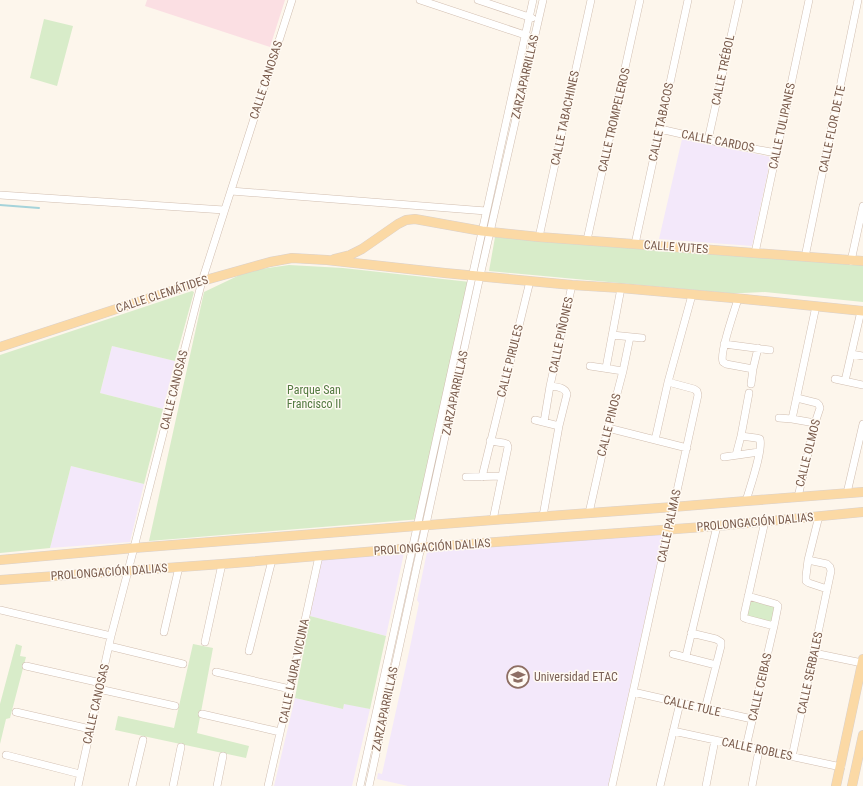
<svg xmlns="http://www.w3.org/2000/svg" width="863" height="786" font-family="'Roboto Condensed',sans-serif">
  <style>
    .education { fill: #f3e8fa }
    .medical { fill: #fbdfe3 }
    .green { fill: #d8ecc9 }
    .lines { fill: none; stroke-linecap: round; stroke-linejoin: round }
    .stream { stroke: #a5d3da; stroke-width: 2 }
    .minor-casing { stroke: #d1beb0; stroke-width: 8 }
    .major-casing { stroke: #dad1cd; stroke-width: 10 }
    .minor { stroke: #fff; stroke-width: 7 }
    .major { stroke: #fbd9a5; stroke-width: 9 }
    .labels { text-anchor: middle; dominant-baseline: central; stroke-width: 3; stroke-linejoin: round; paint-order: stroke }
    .street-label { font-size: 12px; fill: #7a5c4d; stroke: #fffaf3 }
    .park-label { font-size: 12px; fill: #537a41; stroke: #fffaf3 }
    .education-label { font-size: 12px; fill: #785e54; stroke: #fffaf3; text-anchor: start }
  </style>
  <rect width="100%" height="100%" fill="#fdf6ec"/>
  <path class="education" d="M 682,139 L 771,157 L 752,246 L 659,239 Z
    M 112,346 L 175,361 L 163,409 L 100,393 Z
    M 71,466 L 144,484 L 130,542 L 50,548 Z
    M 664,533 L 608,786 L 408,786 L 377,779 L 378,773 L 382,774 L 409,652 L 419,603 L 417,600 L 427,552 L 584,540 Z
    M 404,553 L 386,636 L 310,616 L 322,560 Z
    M 295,698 L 343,709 L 344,703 L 370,709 L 352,786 L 274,786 Z"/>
  <path class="medical" d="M 147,0 L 285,0 L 270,47 L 145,6 Z"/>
  <path class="green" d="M 44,19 L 73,26 L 57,86 L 30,78 Z
    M 495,237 L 863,265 L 863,302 L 765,292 L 742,293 L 728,293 L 489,271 Z
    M 289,265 L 343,268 L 470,282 L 421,519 L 149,541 L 204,292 L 248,271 Z
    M 192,291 L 194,292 L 175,361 L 112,346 L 100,393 L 163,409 L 144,484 L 71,466 L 50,548 L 0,553 L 0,355 Z
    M 749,598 L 776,606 L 772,625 L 745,616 Z
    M 310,616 L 386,636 L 370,709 L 344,704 L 343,709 L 295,698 Z
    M 16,644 L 22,646 L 20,656 L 26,657 L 10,718 L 6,719 L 0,744 L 0,704 Z
    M 193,644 L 213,648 L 197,733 L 249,746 L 246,758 L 115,730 L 118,716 L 174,728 Z"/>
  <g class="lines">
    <path class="stream" d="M 0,205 L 39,208"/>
    <g class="minor-casing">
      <path id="minor" d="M 420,0 L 528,36
        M 478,0 L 532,18
        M 660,129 L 708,140 L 776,153
        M 708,140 L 739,0
        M 231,191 L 486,211
        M 0,195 L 224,210
        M 539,237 L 591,0
        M 587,240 L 640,0
        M 635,244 L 688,0
        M 755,253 L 809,0
        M 805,257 L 858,0
        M 851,261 L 863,206
        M 738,299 C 735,309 719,354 723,362 C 724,363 725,363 726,364 L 753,369
        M 612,335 L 642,338
        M 724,344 L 770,350
        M 851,354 L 863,356
        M 590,366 L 623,371
        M 606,368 L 621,288
        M 835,379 L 863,385
        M 845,381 L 861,311
        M 751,384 L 753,369 L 758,348
        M 797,398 L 817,403 L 819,405 L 820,408 L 815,423 L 798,497
        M 779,418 L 792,419 L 815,423
        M 792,419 L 816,306
        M 535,420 L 559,426
        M 544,422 L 550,386 L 572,285
        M 608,428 L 687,448
        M 741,436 L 756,438 L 760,439 C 763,451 750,487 746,501
        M 655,440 L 668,382 L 692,295
        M 490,441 L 504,443 L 507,444 L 508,447 L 493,520
        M 736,455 L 741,436 L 749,393
        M 724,457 L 759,452
        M 466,477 L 502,476
        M 482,477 L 530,281
        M 847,493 L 863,424
        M 589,513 L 608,428 L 623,371 L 630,337
        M 543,516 L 559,426 L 567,394 C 565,387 557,387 550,386
        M 819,516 L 808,560 L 806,576 L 806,581 L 809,583 L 827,589
        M 765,521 L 744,615 L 744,618 L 747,619 L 774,626
        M 0,610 L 111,636
        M 164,632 L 179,567
        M 691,633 L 716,639 L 721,642 L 721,646 L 705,709
        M 205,642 L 222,564
        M 109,646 L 183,664
        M 249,651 L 272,560
        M 814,653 L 862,663
        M 673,654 L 716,665
        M 686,656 L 717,526
        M 26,666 L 101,683
        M 216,672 L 290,689
        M 99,689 L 175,706
        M 633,692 L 752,719
        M 16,712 L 90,729
        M 202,714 L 280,732
        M 673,731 L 841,767
        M 746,747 L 774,626 L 778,606 L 776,604 L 748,596
        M 6,755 L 80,774
        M 792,757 L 831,571 L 830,567 L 827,564 L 808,560
        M 78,786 L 111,636 L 128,571 L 202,281 L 292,0
        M 132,786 L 143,740
        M 173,786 L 181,747
        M 217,786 L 223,756
        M 268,786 L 290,689 L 319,556
        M 360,786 L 533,0
        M 369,786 L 480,276 L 543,0
        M 612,786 L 633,692 L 698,395 L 697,391 L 694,389 L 668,382
        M 660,786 L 680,703
        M 706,786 L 715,740
        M 752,786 L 759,750"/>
    </g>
    <g class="major-casing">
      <path id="major" d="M 334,259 L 350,255 L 362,249 L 398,224 L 406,220 L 415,219 L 482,231 L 539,237 L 863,261
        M 0,347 L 202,281 L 270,262 L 292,258 L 327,260 L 445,273 L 572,285 L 621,288 L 744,299 L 863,311
        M 0,560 L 134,548 L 493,520 L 673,507 L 746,501 L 863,492
        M 0,580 L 222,564 L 413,548 L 717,526 L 863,512
        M 836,786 L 863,659
        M 852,786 L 863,735"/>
    </g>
    <use href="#minor" class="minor"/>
    <use href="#major" class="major"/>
  </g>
  <defs>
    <g id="school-ring" transform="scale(1.15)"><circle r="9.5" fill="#fffaf3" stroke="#8d6e63" stroke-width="1.5"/><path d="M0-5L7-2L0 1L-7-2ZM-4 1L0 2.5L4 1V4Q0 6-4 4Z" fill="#8d6e63"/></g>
  </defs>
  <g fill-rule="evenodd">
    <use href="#school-ring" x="518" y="677"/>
  </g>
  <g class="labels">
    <g class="street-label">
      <text transform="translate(723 70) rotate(-78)">CALLE TRÉBOL</text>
      <text transform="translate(525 77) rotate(-77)">ZARZAPARRILLAS</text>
      <text transform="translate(266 80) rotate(-72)">CALLE CANOSAS</text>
      <text transform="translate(565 118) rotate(-78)">CALLE TABACHINES</text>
      <text transform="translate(614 120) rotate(-77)">CALLE TROMPELEROS</text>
      <text transform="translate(661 122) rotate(-78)">CALLE TABACOS</text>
      <text transform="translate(782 126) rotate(-78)">CALLE TULIPANES</text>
      <text transform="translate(832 129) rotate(-78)">CALLE FLOR DE TE</text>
      <text transform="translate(718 141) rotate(11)">CALLE CARDOS</text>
      <text transform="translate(676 247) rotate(4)">CALLE YUTES</text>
      <text transform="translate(162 294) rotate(-18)">CALLE CLEMÁTIDES</text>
      <text transform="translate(561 335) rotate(-78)">CALLE PIÑONES</text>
      <text transform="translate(510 361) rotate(-76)">CALLE PIRULES</text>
      <text transform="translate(174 390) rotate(-76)">CALLE CANOSAS</text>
      <text transform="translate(455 393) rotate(-78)">ZARZAPARRILLAS</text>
      <text transform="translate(609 425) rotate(-76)">CALLE PINOS</text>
      <text transform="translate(808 453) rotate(-76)">CALLE OLMOS</text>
      <text transform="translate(755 522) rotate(-5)">PROLONGACIÓN DALIAS</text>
      <text transform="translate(669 526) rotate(-78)">CALLE PALMAS</text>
      <text transform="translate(432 547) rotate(-4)">PROLONGACIÓN DALIAS</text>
      <text transform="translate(109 572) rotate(-4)">PROLONGACIÓN DALIAS</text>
      <text transform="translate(294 671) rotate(-78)">CALLE LAURA VICUNA</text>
      <text transform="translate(810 673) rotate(-78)">CALLE SERBALES</text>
      <text transform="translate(760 687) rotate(-77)">CALLE CEIBAS</text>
      <text transform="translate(96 704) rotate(-77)">CALLE CANOSAS</text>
      <text transform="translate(692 706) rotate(13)">CALLE TULE</text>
      <text transform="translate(385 709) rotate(-78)">ZARZAPARRILLAS</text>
      <text transform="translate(757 749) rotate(12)">CALLE ROBLES</text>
    </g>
    <g class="park-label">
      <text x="314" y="390">Parque San<tspan x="314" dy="14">Francisco II</tspan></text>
    </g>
    <g class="education-label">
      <text x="534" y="677">Universidad ETAC</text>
    </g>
  </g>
</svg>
